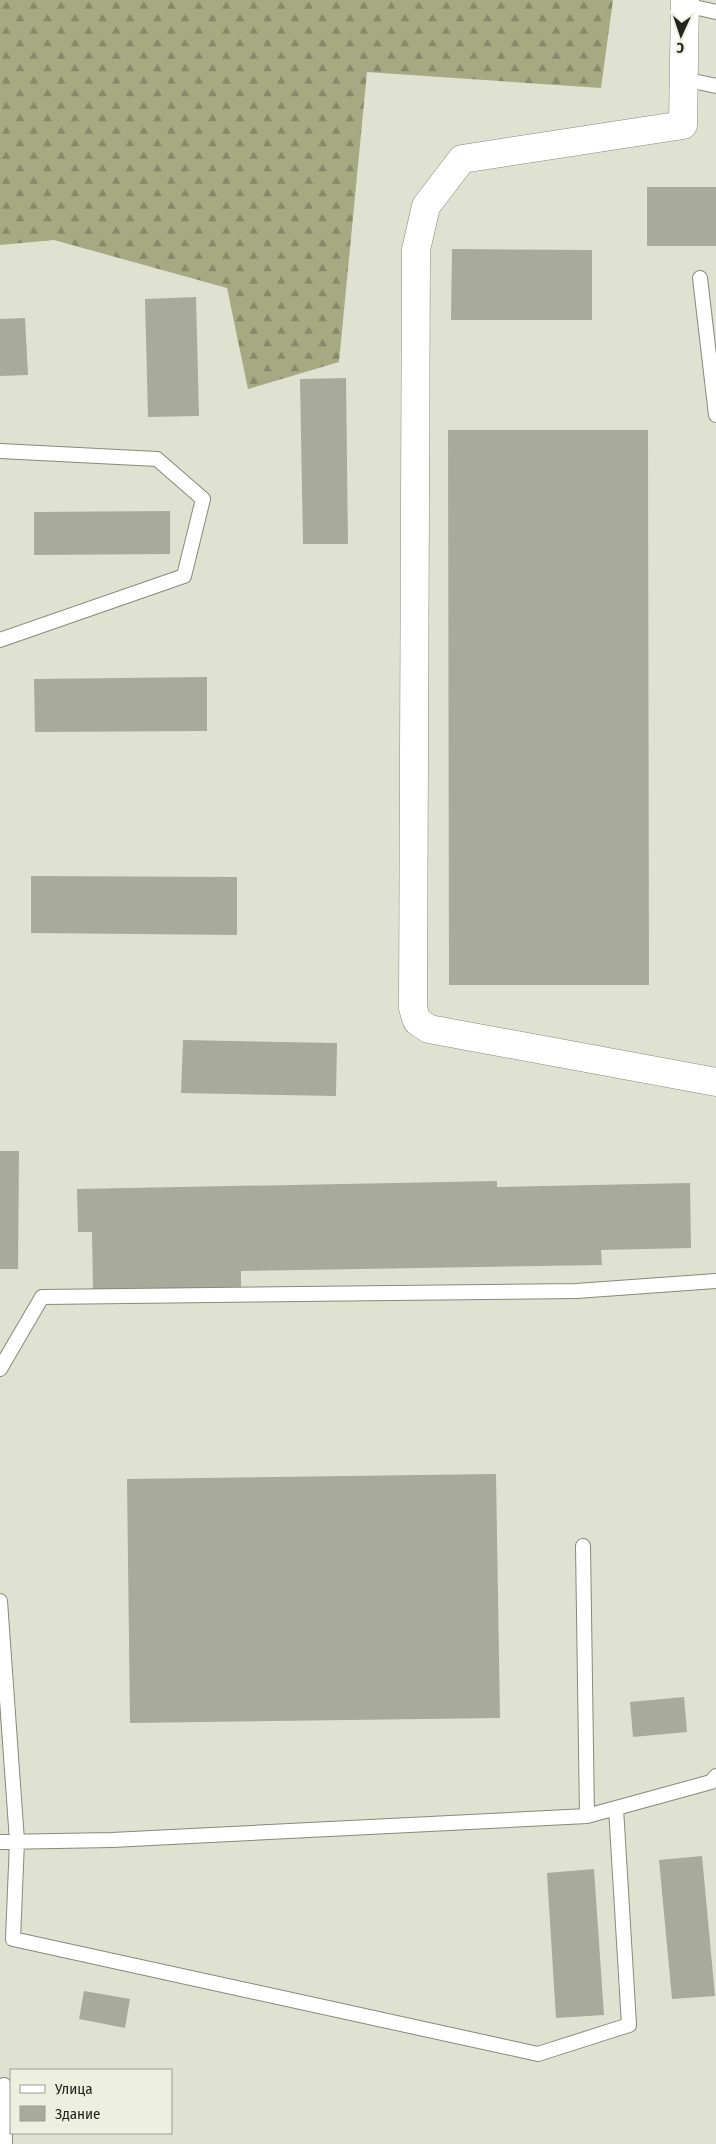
<svg xmlns="http://www.w3.org/2000/svg" width="716" height="2144" font-family="'Fira Sans Condensed',sans-serif">
  <style>
    .forest { fill: url(#forest-firs) }
    .building { fill: #a8ab9a }
    .lines { fill: none; stroke-linecap: round; stroke-linejoin: round }
    .lane-casing { stroke: #878979; stroke-width: 16 }
    .street-casing { stroke: #878979; stroke-width: 29 }
    .lane { stroke: #fff; stroke-width: 14 }
    .street { stroke: #fff; stroke-width: 28 }
  </style>
  <defs>
    <pattern id="forest-firs" width="22" height="20" patternUnits="userSpaceOnUse" patternTransform="scale(1.25)"><rect width="22" height="20" fill="#a5aa83"/><path d="M5 1l3.5 6h-7zM16 11l3.5 6h-7z" fill="#868a6b"/></pattern>
  </defs>
  <rect width="100%" height="100%" fill="#e0e2d1"/>
  <path class="forest" d="M 0,0 L 613,0 L 601,88 L 367,72 L 339,362 L 248,389 L 227,288 L 54,240 L 0,245 Z"/>
  <path class="building" d="M 647,187 L 716,187 L 716,246 L 647,246 Z
    M 452,249 L 592,250 L 592,320 L 451,320 Z
    M 196,297 L 199,416 L 148,417 L 145,299 Z
    M 25,318 L 28,375 L 0,376 L 0,319 Z
    M 346,378 L 348,544 L 303,544 L 300,379 Z
    M 448,430 L 648,430 L 649,985 L 449,985 Z
    M 170,511 L 170,554 L 34,555 L 34,512 Z
    M 207,677 L 207,731 L 35,732 L 34,679 Z
    M 31,876 L 237,877 L 237,935 L 31,933 Z
    M 183,1040 L 337,1043 L 336,1096 L 181,1093 Z
    M 0,1151 L 19,1151 L 18,1269 L 0,1269 Z
    M 497,1181 L 497,1187 L 690,1183 L 691,1248 L 601,1250 L 602,1265 L 241,1271 L 241,1289 L 93,1292 L 92,1232 L 78,1232 L 77,1189 Z
    M 496,1474 L 500,1718 L 130,1723 L 127,1479 Z
    M 684,1697 L 687,1732 L 633,1737 L 630,1702 Z
    M 702,1856 L 715,1996 L 672,1999 L 659,1860 Z
    M 594,1869 L 604,2015 L 556,2018 L 547,1873 Z
    M 84,1991 L 130,1999 L 125,2028 L 79,2019 Z"/>
  <g class="lines">
    <g class="lane-casing">
      <path id="lane" d="M 685,5 L 716,12
        M 684,79 L 716,86
        M 700,278 L 716,415
        M 0,451 L 157,459 L 203,499 L 184,576 L 0,640
        M 0,1369 L 42,1297 L 576,1291 L 716,1281
        M 583,1546 L 587,1816
        M 0,1601 L 17,1841 L 13,1939 L 538,2054 L 629,2025 L 616,1808
        M 0,1842 L 112,1840 L 587,1816 L 711,1782 L 716,1776
        M 4,2085 L 5,2144"/>
    </g>
    <g class="street-casing">
      <path id="street" d="M 685,0 L 683,125 L 462,159 L 426,206 L 416,250 L 413,1008 L 417,1021 L 429,1029 L 716,1082"/>
    </g>
    <use href="#lane" class="lane"/>
    <use href="#street" class="street"/>
  </g>
  <rect x="10" y="2069" width="162" height="65" fill="#edf0de" stroke="#9c9e91"/>
  <rect x="20" y="2085" width="25" height="8" fill="#ffffff" stroke="#9c9e91"/>
  <text x="55" y="2094" font-size="15" fill="#23241e">Улица</text>
  <rect x="20" y="2106" width="25" height="15" fill="#a8ab9a" stroke="#9c9e91"/>
  <text x="55" y="2119" font-size="15" fill="#23241e">Здание</text>
  <g transform="translate(681 35) rotate(183)" stroke="#edf0de" stroke-width="4" paint-order="stroke">
  <path d="M0-4L9 19L0 12L-9 19Z" fill="#23241e"/>
  <text y="-8" font-size="14" font-weight="bold" text-anchor="middle" fill="#23241e">С</text>
  </g>
</svg>
